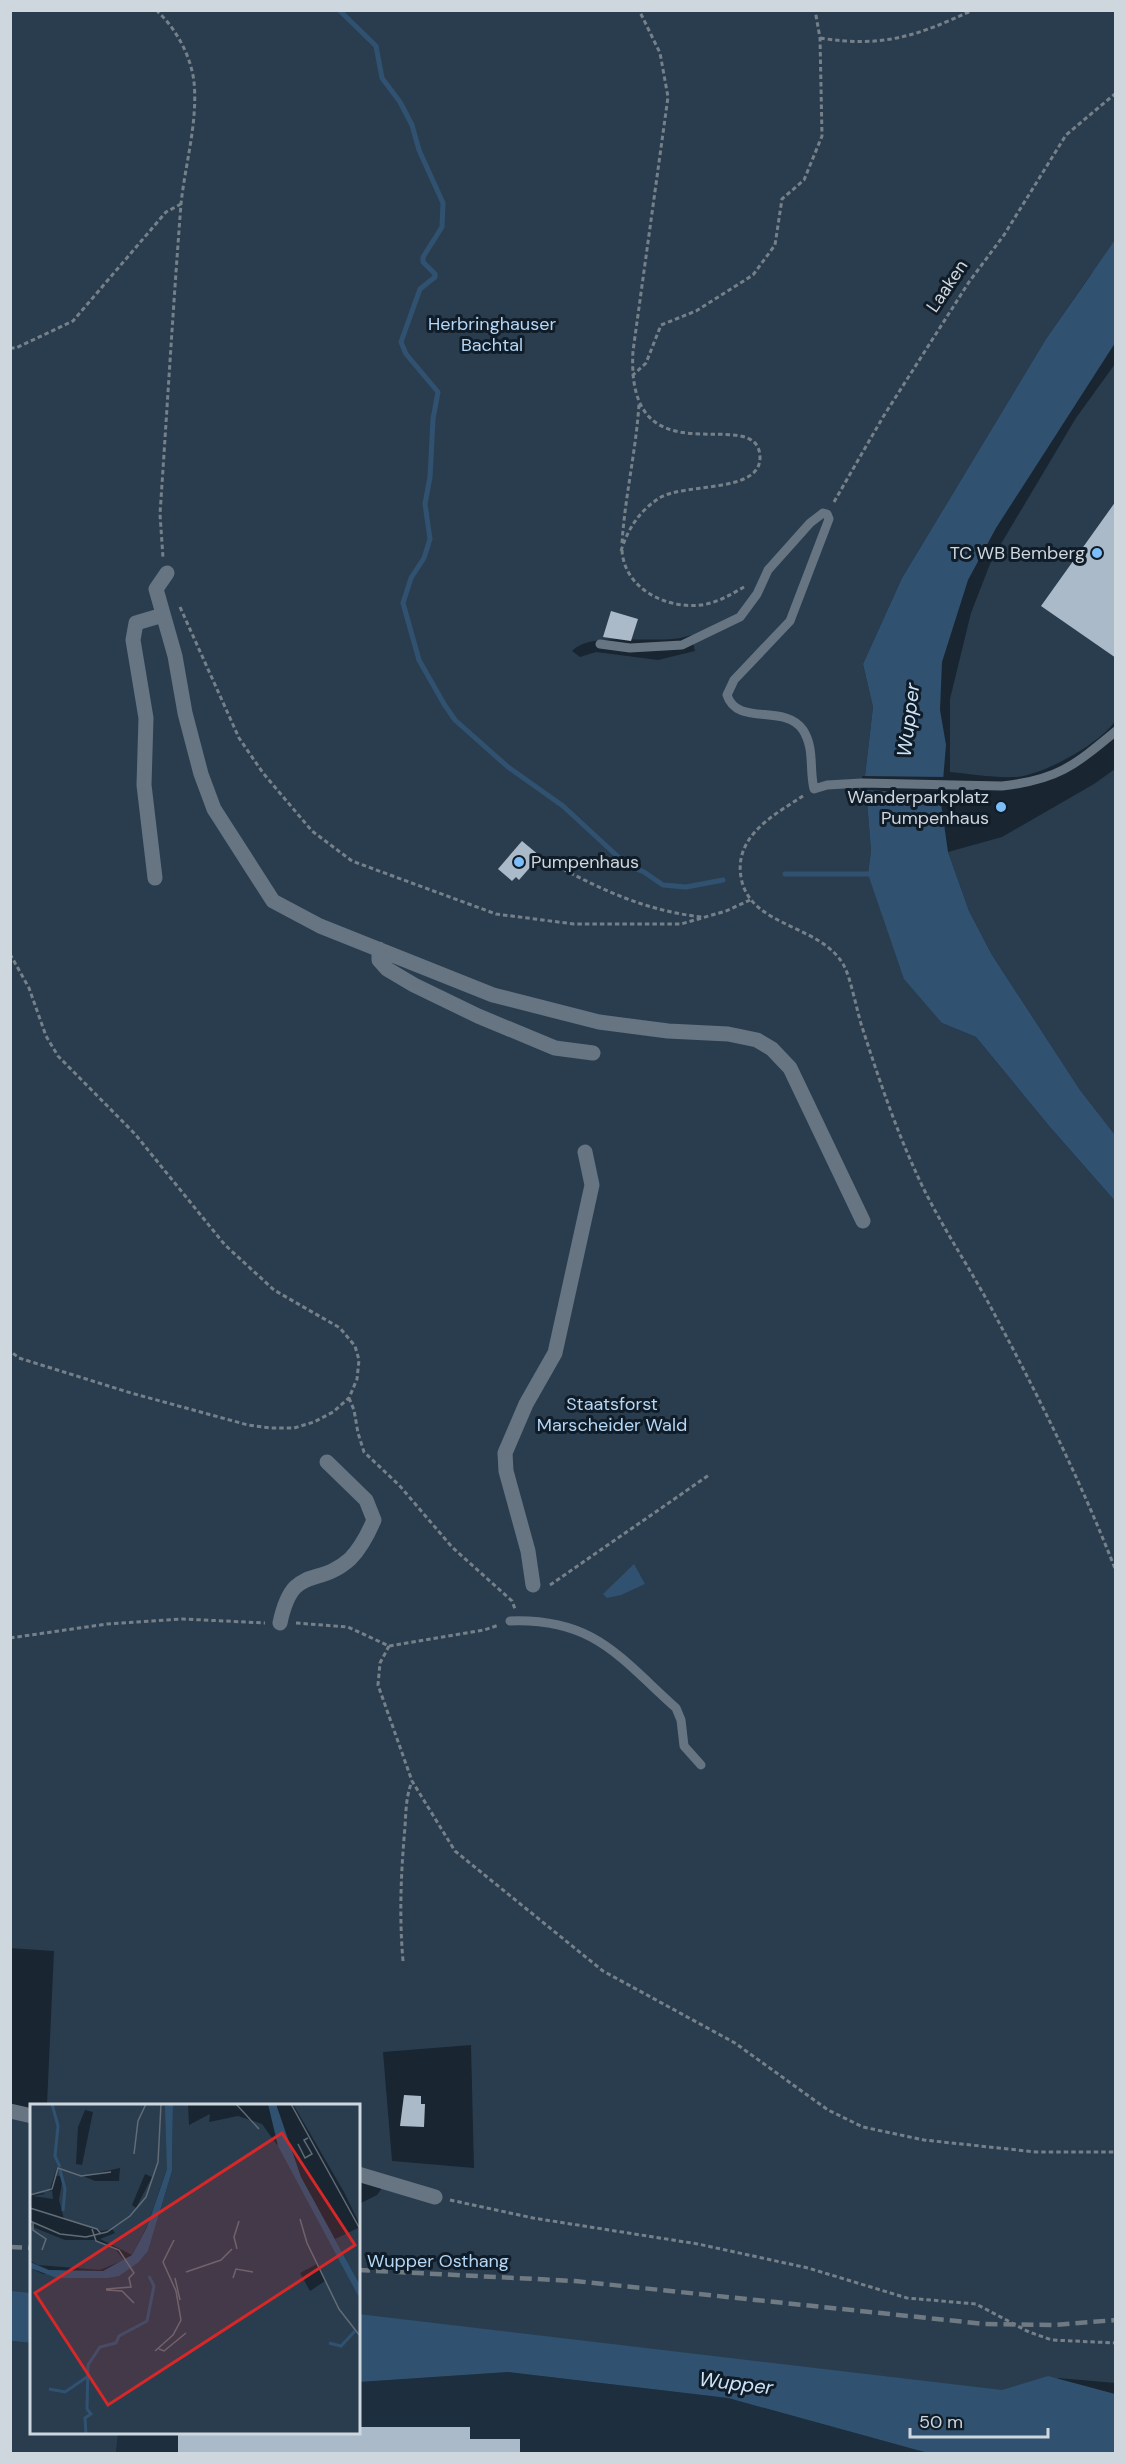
<svg xmlns="http://www.w3.org/2000/svg" width="1126" height="2464" font-family="'DM Sans',sans-serif">
  <style>
    .built { fill: #1d2e3e }
    .green { fill: #2a3d4f; fill-rule: evenodd }
    .water { fill: #305270 }
    .pier { fill: #192631 }
    .lines { fill: none; stroke-linecap: round; stroke-linejoin: round }
    .stream { stroke: #305270; stroke-width: 5 }
    .building { fill: #aabac9 }
    .path { stroke: #758089; stroke-width: 3; stroke-dasharray: 4.5 3; stroke-linecap: butt }
    .service { stroke: #677583; stroke-width: 9 }
    .minor { stroke: #677583; stroke-width: 15 }
    .rail { stroke: #6f7a83; stroke-width: 4.5; stroke-dasharray: 12 6; stroke-linecap: butt }
    .poi-dot { fill: #7cbef9; stroke: #101c27; stroke-width: 2 }
    .labels { text-anchor: middle; dominant-baseline: central; stroke-width: 6; stroke-linejoin: round; paint-order: stroke }
    .street-label { font-size: 18px; fill: #ced6de; stroke: #101c27 }
    .park-label { font-size: 18px; fill: #b5d7f6; stroke: #101c27 }
    .poi-label { font-size: 18px; fill: #ced6de; stroke: #101c27; text-anchor: end }
    .water-label { font-size: 20px; font-style: italic; fill: #cde4f9; stroke: #101c27 }
    .inset-river { fill: none; stroke: #305270; stroke-width: 3 }
    .inset-road { fill: none; stroke: #616c76; stroke-width: 1.5 }
    .view { fill: #d62828; fill-opacity: 0.15; stroke: #d62828; stroke-width: 3 }
    .inset-edge { fill: none; stroke: #ced6de; stroke-width: 3 }
  </style>
  <rect width="100%" height="100%" fill="#192631"/>
  <path class="built" d="M 508,2372 L 728,2398 L 929,2453 L 116,2454 L 118,2433 L 358,2432 L 359,2382 Z"/>
  <path class="green" d="M 10,11 L 1115,11 L 1115,249 L 1091,274 L 1046,339 L 902,578 L 863,664 L 873,707 L 865,776 L 871,851 L 868,874 L 876,892 L 942,1023 L 976,1037 L 1050,1127 L 1115,1201 L 1116,2383 L 1058,2378 L 1063,2431 L 359,2334 L 359,2204 L 377,2195 L 385,2184 L 359,2175 L 358,2106 L 47,2105 L 54,1951 L 10,1948 ZM 691,635 L 695,651 L 658,660 L 596,652 L 580,657 L 572,651 C 592,629 661,647 691,635 ZM 471,2045 L 474,2168 L 392,2161 L 383,2052 Z
    M 1115,364 L 1115,721 C 1101,743 1042,776 1015,777 C 994,778 971,774 950,772 L 950,699 L 971,613 L 992,559 L 1076,418 Z
    M 1115,769 L 1115,1135 L 1080,1090 L 992,955 L 969,911 L 948,852 L 1002,837 L 1094,784 Z
    M 10,2105 L 31,2110 L 31,2310 L 11,2309 Z
    M 11,2341 L 31,2343 L 32,2432 L 118,2433 L 116,2453 L 11,2453 Z"/>
  <path class="water" d="M 1115,240 L 1115,343 L 996,528 L 968,580 L 942,662 L 940,710 L 946,745 L 941,804 L 944,824 L 948,852 L 969,911 L 992,955 L 1080,1090 L 1115,1135 L 1115,1201 L 1050,1127 L 976,1037 L 942,1023 L 904,979 L 868,874 L 871,851 L 865,776 L 873,707 L 863,664 L 902,578 L 1046,339 Z
    M 634,1564 L 645,1584 L 621,1595 L 607,1598 L 603,1594 Z
    M 11,2291 L 31,2293 L 31,2343 L 11,2341 Z
    M 358,2314 L 1002,2390 L 1048,2376 L 1115,2394 L 1115,2453 L 928,2453 L 728,2398 L 508,2372 L 359,2382 Z"/>
  <path class="pier" d="M 862,776 L 946,777 L 945,794 L 863,790 Z"/>
  <g class="lines">
    <path class="stream" d="M 339,10 L 376,46 L 382,78 L 400,102 L 412,125 L 419,150 L 443,203 L 442,227 L 423,257 L 423,262 L 435,274 L 435,277 L 420,289 L 401,342 L 406,354 L 438,392 L 433,419 L 430,477 L 425,504 L 430,539 L 424,558 L 411,578 L 403,603 L 419,660 L 444,704 L 455,720 L 508,767 L 563,806 L 627,865 L 644,872 L 663,885 L 686,887 L 723,880
      M 785,874 L 874,874"/>
  </g>
  <path class="building" d="M 1116,501 L 1116,658 L 1041,606 Z
    M 611,611 L 638,619 L 631,641 L 603,637 Z
    M 522,841 L 540,856 L 519,880 L 516,877 L 512,881 L 498,869 Z
    M 404,2095 L 421,2096 L 421,2104 L 425,2104 L 424,2127 L 400,2126 Z
    M 358,2427 L 470,2427 L 470,2439 L 520,2439 L 520,2454 L 178,2454 L 178,2433 L 358,2433 Z"/>
  <g class="lines">
    <path class="path" d="M 156,10 C 176,28 191,56 194,82 C 198,122 185,165 181,204 C 173,308 167,411 160,514 L 163,558
      M 820,38 C 883,48 917,36 973,10
      M 10,348 L 16,348 L 73,321 L 166,212 L 181,204
      M 632,376 L 646,363 L 661,325 L 696,311 L 753,275 L 775,245 L 782,199 L 804,180 L 822,136 L 820,38 L 815,10
      M 834,502 L 883,417 L 969,282 L 1004,235 L 1066,135 L 1116,93
      M 622,543 C 625,496 636,451 639,404
      M 622,550 C 624,588 665,609 701,605 C 717,603 730,595 744,587
      M 621,551 C 628,528 640,510 661,497 C 687,483 761,493 760,457 C 758,400 625,487 633,351 L 668,97 L 660,53 L 639,10
      M 180,607 L 239,738 L 263,773 L 312,831 L 352,861 L 496,914 L 574,924 L 681,924 L 726,911 L 750,900
      M 803,796 C 772,816 731,838 742,882 C 754,927 820,925 843,964 C 851,977 857,1013 863,1030 C 878,1076 894,1124 914,1168 C 936,1219 970,1267 996,1317 C 1040,1399 1082,1484 1116,1571
      M 550,862 C 599,889 646,911 702,917
      M 10,954 L 29,988 L 46,1036 L 58,1056 L 135,1134 L 225,1245 L 274,1290 L 340,1328 L 355,1346 L 359,1360 L 357,1379 L 349,1398 L 333,1412 L 314,1422 L 294,1428 L 270,1428 L 248,1425 L 131,1393 L 19,1358 L 10,1351
      M 349,1398 L 354,1410 L 358,1433 L 364,1452 L 399,1485 L 452,1547 L 512,1601 L 515,1609
      M 550,1585 L 709,1475
      M 296,1623 L 348,1627 L 389,1646 L 484,1630 L 499,1625
      M 10,1638 L 107,1624 L 183,1619 L 265,1623
      M 389,1646 L 380,1663 L 378,1685 L 412,1781 L 455,1851 L 603,1971 L 735,2043 L 828,2110 L 863,2127 L 924,2140 L 1036,2152 L 1116,2152
      M 403,1961 C 399,1915 401,1872 405,1827 C 406,1810 406,1797 412,1781
      M 450,2200 L 533,2218 L 698,2244 L 808,2268 L 907,2298 L 976,2304 L 1029,2332 L 1052,2340 L 1116,2343"/>
    <path class="service" d="M 600,644 L 630,648 L 682,645 L 740,617 L 757,594 L 768,570 L 810,523 L 823,513 L 827,514 L 829,519 L 790,621 L 734,680 L 727,695 C 737,727 785,703 803,730 C 815,749 809,769 814,789 L 827,785 L 862,783 L 1002,786 C 1057,780 1074,766 1116,731
      M 510,1621 C 594,1618 619,1657 676,1708 L 681,1720 L 684,1746 L 701,1765"/>
    <path class="minor" d="M 167,573 L 156,589 L 175,656 L 185,713 L 201,774 L 214,809 L 273,901 L 320,926 L 493,995 L 599,1022 L 668,1031 L 728,1034 L 757,1040 L 772,1049 L 790,1068 L 863,1221
      M 155,878 L 144,785 L 146,718 L 133,640 L 136,623 L 163,615
      M 379,949 L 379,960 L 387,969 L 414,985 L 478,1016 L 555,1048 L 593,1053
      M 533,1585 L 528,1551 L 506,1471 L 505,1453 L 526,1404 L 555,1353 L 592,1185 L 585,1152
      M 280,1623 C 293,1562 317,1589 350,1559 C 361,1548 368,1534 374,1520 L 366,1500 L 327,1462
      M 10,2111 L 32,2116
      M 358,2174 L 435,2197"/>
    <path class="rail" d="M 10,2247 L 32,2248
      M 358,2270 L 575,2281 L 985,2324 L 1055,2325 L 1116,2320"/>
  </g>
  <g class="poi-dot">
    <circle cx="1097" cy="553" r="6"/>
    <circle cx="1001" cy="807" r="6"/>
    <circle cx="519" cy="862" r="6"/>
  </g>
  <g class="labels">
    <g class="street-label">
      <text transform="translate(947 286) rotate(-56)">Laaken</text>
    </g>
    <g class="park-label">
      <text x="492" y="324">Herbringhauser<tspan x="492" dy="21">Bachtal</tspan></text>
      <text x="612" y="1404">Staatsforst<tspan x="612" dy="21">Marscheider Wald</tspan></text>
      <text x="438" y="2261">Wupper Osthang</text>
    </g>
    <g class="poi-label">
      <text x="1085" y="553">TC WB Bemberg</text>
      <text x="989" y="797">Wanderparkplatz<tspan x="989" dy="21">Pumpenhaus</tspan></text>
      <text x="531" y="862" text-anchor="start">Pumpenhaus</text>
    </g>
    <g class="water-label">
      <text transform="translate(908 720) rotate(-83)">Wupper</text>
      <text transform="translate(736 2383) rotate(7)">Wupper</text>
    </g>
  </g>
  <g transform="translate(30 2104)">
    <rect width="330" height="330" fill="#192631"/>
    <path d="M 0,0 L 137,0 L 137,65 L 117,122 L 102,151 L 70,135 L 85,129 L 82,125 L 72,127 L 34,115 L 29,96 L 33,73 L 24,71 L 27,64 L 19,88 L 22,86 L 23,95 L 3,92 L 15,90 L 14,89 L 0,91 ZM 55,6 L 63,8 L 52,61 L 46,60 L 48,23 ZM 90,64 L 89,77 L 65,77 L 53,72 ZM 115,70 L 122,73 L 106,104 L 102,101 ZM 143,0 L 158,0 L 159,21 L 180,10 L 179,18 L 208,12 L 232,20 L 247,41 L 252,37 L 267,75 L 330,187 L 330,330 L 0,330 L 0,164 L 13,170 L 92,168 L 109,158 L 118,147 L 142,67 ZM 287,160 L 295,177 L 280,187 L 270,169 ZM 263,0 L 330,0 L 330,121 L 314,88 ZM 0,122 L 35,136 L 64,136 L 86,146 L 94,156 L 70,166 L 8,161 L 0,157 ZM 328,124 L 330,127 L 330,181 L 305,135 Z" fill="#2a3d4f" fill-rule="evenodd"/>
    <path d="M 143,0 L 142,67 L 118,147 L 109,158 L 89,172 L 78,174 L 27,174 L 0,164 L 0,158 L 19,166 L 73,167 L 102,151 L 117,123 L 137,65 L 135,2 ZM 238,0 L 246,0 L 271,73 L 330,181 L 330,195 L 248,42 Z" fill="#305270"/>
    <path class="inset-river" d="M 22,0 L 28,22 L 25,52 L 30,63M 30,66 L 35,85 L 33,107M 299,239 L 311,242 L 325,227M 19,285 L 35,288 L 57,273M 56,330 L 55,314 L 61,310 L 57,305 L 58,261 L 70,243 L 86,239 L 89,232 L 117,217 L 124,182 L 119,172"/>
    <path class="inset-road" d="M 206,0 L 229,25M 261,0 L 330,125M 268,40 L 275,54 L 282,50 L 274,36 L 278,34M 104,50 L 108,17 L 116,0M 0,91 L 22,85 L 28,64 L 51,72 L 81,68M 0,104 L 67,125 L 71,130M 270,115 L 277,139 L 309,205 L 330,232M 0,117 L 30,130 L 56,133 L 77,128 L 100,112 L 116,93 L 128,58 L 131,0M 3,119 L 3,126 L 16,135 L 12,146M 62,125 L 66,137 L 89,146 L 104,169 L 99,174 L 101,183 L 76,185M 207,145 L 204,133 L 209,117M 156,168 L 191,156 L 202,145M 145,174 L 150,196M 203,174 L 206,165 L 223,168M 76,186 L 92,187 L 104,199M 129,245 L 134,247 L 156,229M 125,247 L 143,231 L 151,216 L 146,187 L 133,158 L 144,136"/>
    <path class="view" d="M 252,29 L 325,141 L 78,301 L 5,189 Z"/>
    <rect width="330" height="330" class="inset-edge"/>
  </g>
  <rect width="1126" height="2464" fill="none" stroke="#ced6de" stroke-width="24"/>
  <path d="M910 2428v9h138v-9" fill="none" stroke="#ced6de" stroke-width="3"/>
  <text x="919" y="2428" font-size="18" fill="#ced6de" stroke="#101c27" stroke-width="4.5" paint-order="stroke">50 m</text>
</svg>
